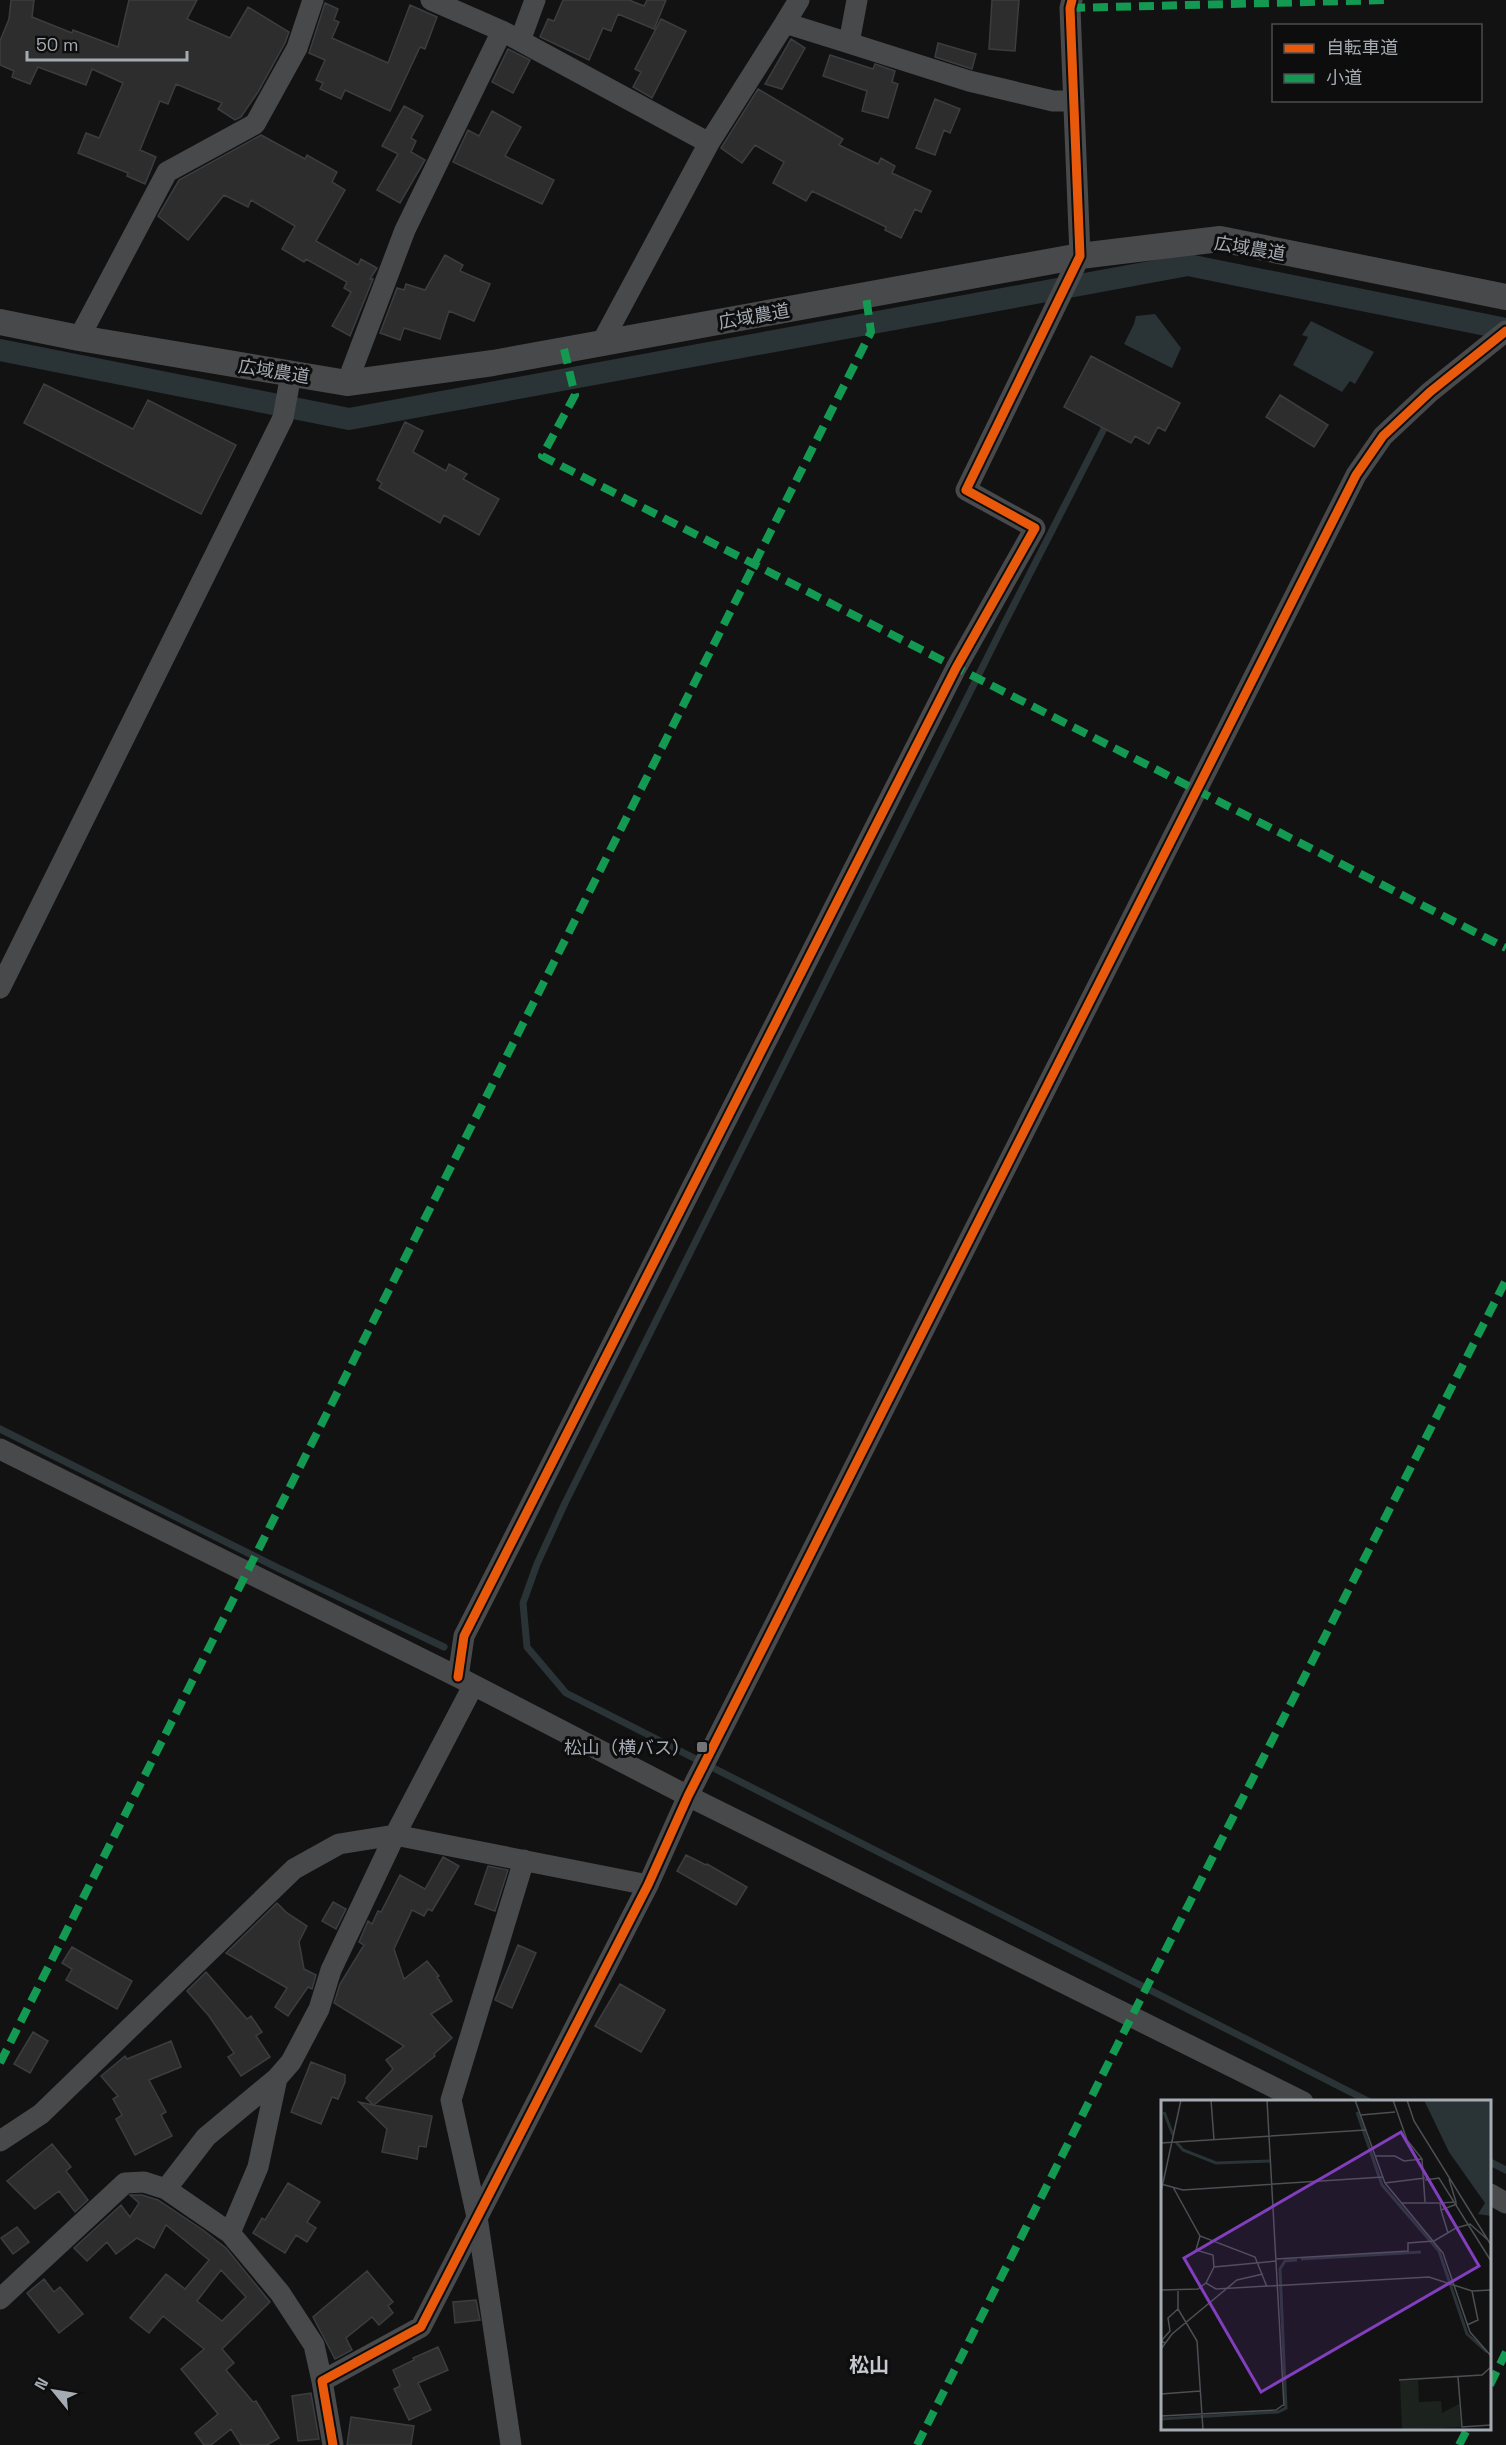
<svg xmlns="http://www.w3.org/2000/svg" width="1506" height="2445" font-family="'Space Grotesk','Noto Sans JP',sans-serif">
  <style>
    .water { fill: #2a3336 }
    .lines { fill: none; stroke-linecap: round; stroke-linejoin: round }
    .stream { stroke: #2a3336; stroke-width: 7 }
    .canal { stroke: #2a3336; stroke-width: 22 }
    .building { fill: #2d2d2e; stroke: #3b3d3f; stroke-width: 1.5; fill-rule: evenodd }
    .minor { stroke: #47494b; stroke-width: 21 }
    .tertiary { stroke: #47494b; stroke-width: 26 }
    .quiet { stroke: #139951; stroke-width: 8; stroke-dasharray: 15 8; stroke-linecap: butt }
    .cycleway-casing { stroke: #0d0d0e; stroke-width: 13 }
    .cycleway { stroke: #e8590c; stroke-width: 9 }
    .poi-dot { fill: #71757a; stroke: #0d0d0e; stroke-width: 2 }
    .labels { text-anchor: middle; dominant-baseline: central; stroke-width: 6; stroke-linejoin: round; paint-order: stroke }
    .street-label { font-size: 18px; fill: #a4abb2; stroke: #0d0d0e }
    .poi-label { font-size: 18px; fill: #a4abb2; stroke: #0d0d0e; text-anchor: end }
    .neighbourhood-label { font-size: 20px; font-weight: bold; fill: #c5c9cf; stroke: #0d0d0e }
    .inset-river { fill: none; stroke: #2a3336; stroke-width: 3 }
    .inset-road { fill: none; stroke: #4c4f53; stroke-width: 1.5 }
    .view { fill: #813fbd; fill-opacity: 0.15; stroke: #813fbd; stroke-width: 3 }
    .inset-edge { fill: none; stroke: #a4abb2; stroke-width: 3 }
  </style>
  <rect width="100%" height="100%" fill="#121213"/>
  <path class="water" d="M 1155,314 L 1181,348 L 1172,368 L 1124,344 L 1134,324 L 1136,316 Z
    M 1311,321 L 1374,352 L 1355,384 L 1350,381 L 1342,392 L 1293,365 L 1308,337 L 1302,335 Z"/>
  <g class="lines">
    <path class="stream" d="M 1107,423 L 1003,626 L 565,1503 L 537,1564 L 523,1603 L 527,1647 L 566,1693 L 1370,2102
      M 0,1429 L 278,1568 L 444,1647
      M 1490,2162 L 1506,2170"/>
    <path class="canal" d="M 0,350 L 349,419 L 1188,265 L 1506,329"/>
  </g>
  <path class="building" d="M 11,0 L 34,0 L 32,17 L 72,33 L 73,30 L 118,47 L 129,0 L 197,0 L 187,19 L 230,38 L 248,7 L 289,32 L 285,43 L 258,92 L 241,117 L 235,120 L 218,109 L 222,103 L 176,84 L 168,104 L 160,101 L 140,150 L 156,157 L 145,184 L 127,176 L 128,173 L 78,153 L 86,133 L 99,138 L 123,83 L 92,69 L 86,85 L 38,67 L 30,84 L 12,77 L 14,71 L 0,65 L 0,41 L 9,19 Z
    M 563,0 L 629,0 L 644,6 L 647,0 L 666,0 L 654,29 L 618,14 L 611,31 L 603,28 L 589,60 L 540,37 L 548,19 L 554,21 Z
    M 992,0 L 1019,0 L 1015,51 L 989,49 Z
    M 325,3 L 338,9 L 334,20 L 339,22 L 332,38 L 388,63 L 410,5 L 437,17 L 425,49 L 420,47 L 390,111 L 345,90 L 341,99 L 320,89 L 323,83 L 316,80 L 325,60 L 309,53 Z
    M 661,19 L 686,31 L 652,98 L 633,87 L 641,72 L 635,69 Z
    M 791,39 L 805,48 L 782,89 L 765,84 Z
    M 938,43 L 976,54 L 972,69 L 935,57 Z
    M 508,49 L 530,60 L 513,93 L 492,82 Z
    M 830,55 L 873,69 L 875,64 L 895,71 L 892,82 L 898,84 L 888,118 L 862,111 L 867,91 L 823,76 Z
    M 758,89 L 843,139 L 839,145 L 878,164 L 881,158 L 895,166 L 892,173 L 931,191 L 921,212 L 915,209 L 901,238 L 885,230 L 886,227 L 812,191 L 806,201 L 773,183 L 784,162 L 755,145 L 742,163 L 721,148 Z
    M 935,99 L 960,109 L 950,133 L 944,130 L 935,155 L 916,148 Z
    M 404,106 L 423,116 L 411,138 L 416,141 L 411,152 L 425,160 L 400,203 L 377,190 L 398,154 L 382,146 Z
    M 492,111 L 521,127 L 505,156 L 554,180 L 542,204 L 453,162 L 468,130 L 479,136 Z
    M 261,135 L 305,159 L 307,155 L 337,172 L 332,182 L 345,190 L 316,241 L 358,265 L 361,259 L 377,268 L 370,279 L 373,279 L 350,336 L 332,326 L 351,292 L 344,288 L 347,282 L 306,259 L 304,262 L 282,249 L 295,226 L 251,200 L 248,207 L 224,195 L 188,240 L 158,216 L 179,180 Z
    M 445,255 L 463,265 L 460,271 L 490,284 L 474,321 L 449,311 L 440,339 L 404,328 L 400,340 L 380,333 L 397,288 L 404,290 L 406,284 L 425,290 Z
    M 1091,356 L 1180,403 L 1165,431 L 1158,427 L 1149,444 L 1135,436 L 1131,443 L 1064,407 Z
    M 44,384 L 133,429 L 148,400 L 236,445 L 201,514 L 24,423 Z
    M 1280,395 L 1328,425 L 1314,447 L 1266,417 Z
    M 405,422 L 423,431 L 413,452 L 446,471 L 449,464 L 467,474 L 463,479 L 499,499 L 479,535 L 444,515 L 440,523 L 379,488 L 382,483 L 377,480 Z
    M 686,1855 L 706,1865 L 707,1864 L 747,1887 L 736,1905 L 677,1871 Z
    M 443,1857 L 459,1866 L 432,1911 L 428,1909 L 424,1916 L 412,1910 L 394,1949 L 404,1979 L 427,1961 L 439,1976 L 437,1977 L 452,2001 L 431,2014 L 452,2038 L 434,2054 L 435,2056 L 374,2105 L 432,2116 L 426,2147 L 419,2146 L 417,2159 L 382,2152 L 387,2129 L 359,2102 L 373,2105 L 366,2098 L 393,2069 L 386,2060 L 404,2046 L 334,2003 L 340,1984 L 364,1945 L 359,1942 L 368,1921 L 372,1924 L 378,1911 L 381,1912 L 400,1875 L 425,1889 Z
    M 488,1866 L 508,1870 L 495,1911 L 475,1904 Z
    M 333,1902 L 346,1909 L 336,1929 L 322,1921 Z
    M 277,1903 L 287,1913 L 307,1926 L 299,1942 L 304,1969 L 316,1975 L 312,1989 L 308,1987 L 288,2016 L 275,2007 L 287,1988 L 226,1953 Z
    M 518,1945 L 536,1953 L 512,2008 L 495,2000 Z
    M 72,1947 L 132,1981 L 117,2009 L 66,1980 L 72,1969 L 62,1963 Z
    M 206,1972 L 247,2019 L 251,2016 L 262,2032 L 256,2036 L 270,2057 L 241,2076 L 228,2057 L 234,2053 L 209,2016 L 187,1991 Z
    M 620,1984 L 665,2010 L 641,2052 L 595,2026 Z
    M 33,2032 L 48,2041 L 30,2073 L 14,2064 Z
    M 171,2041 L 181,2067 L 149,2080 L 166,2112 L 161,2115 L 172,2136 L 135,2155 L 116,2119 L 122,2115 L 113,2099 L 118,2096 L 101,2076 L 125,2056 L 127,2059 Z
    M 311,2062 L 345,2075 L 345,2082 L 338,2099 L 332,2097 L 321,2124 L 291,2112 Z
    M 52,2144 L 71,2167 L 66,2171 L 88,2200 L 75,2212 L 59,2191 L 35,2209 L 7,2181 Z
    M 288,2183 L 320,2202 L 307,2222 L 316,2228 L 307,2242 L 296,2235 L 285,2253 L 253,2233 L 262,2218 L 265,2220 Z
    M 130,2195 L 142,2195 L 158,2200 L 203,2230 L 226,2248 L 270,2302 L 222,2349 L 234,2363 L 226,2370 L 253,2402 L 256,2401 L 279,2438 L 267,2445 L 241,2445 L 231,2429 L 211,2445 L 204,2445 L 195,2433 L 218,2414 L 181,2369 L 204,2349 L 163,2316 L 149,2333 L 130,2318 L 166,2274 L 185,2289 L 209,2260 L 166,2225 L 154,2248 L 137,2238 L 116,2254 L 107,2242 L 87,2261 L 74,2248 L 121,2205 L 130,2217 L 139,2203 ZM 221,2270 L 246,2297 L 222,2321 L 197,2301 Z
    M 17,2227 L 29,2242 L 13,2254 L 1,2238 Z
    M 367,2271 L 393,2302 L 388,2306 L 393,2313 L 379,2325 L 372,2317 L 346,2338 L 352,2350 L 335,2359 L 313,2317 Z
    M 44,2279 L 54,2292 L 60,2287 L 83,2314 L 59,2333 L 27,2293 Z
    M 476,2300 L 480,2320 L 455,2323 L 453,2302 Z
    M 438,2347 L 448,2370 L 418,2383 L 431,2410 L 409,2420 L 394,2389 L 400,2386 L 393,2370 L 414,2360 L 413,2358 Z
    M 311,2393 L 319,2439 L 298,2441 L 292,2396 Z
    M 351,2417 L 414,2426 L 411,2445 L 347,2445 Z"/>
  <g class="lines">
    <path class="minor" d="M 431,0 L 502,31 L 709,143
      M 785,23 L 799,0
      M 520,41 L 535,0
      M 849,43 L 969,81 L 1053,101 L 1074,101
      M 79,338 L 167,172 L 255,124 L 297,48 L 313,0
      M 602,342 L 709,143 L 785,23 L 849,43 L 857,0
      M 347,383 L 405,230 L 502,31
      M 0,988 L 283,418 L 291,374
      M 0,1449 L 458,1677 L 688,1796 L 1303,2102
      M 458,1677 L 464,1636 L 956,668 L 1035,528 L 966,490 L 1080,256 L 1070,8 L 1072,0
      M 0,2141 L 41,2114 L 294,1869 L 339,1844 L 395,1835 L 648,1885
      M 166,2189 L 206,2137 L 277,2078
      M 1490,2194 L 1506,2203
      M 0,2299 L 125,2183 L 144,2182 L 166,2189 L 230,2233
      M 322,2381 L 314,2345 L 280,2293 L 230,2233 L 258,2167 L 277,2078 L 291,2062 L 319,2009 L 331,1970 L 395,1835 L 473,1686
      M 333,2445 L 322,2381 L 421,2327 L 648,1885 L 688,1796 L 1356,475 L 1383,436 L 1430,392 L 1506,331
      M 511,2445 L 477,2217 L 451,2100 L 524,1860"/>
    <path class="tertiary" d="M 0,322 L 79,338 L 347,383 L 493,363 L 1080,256 L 1220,239 L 1506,297"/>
    <path class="quiet" d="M 1070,8 L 1387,0
      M 564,349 L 575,395 L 542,456 L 1506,948
      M 0,2063 L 871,332 L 866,296
      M 1490,2385 L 1506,2352
      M 917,2445 L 1132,2016 L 1506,1280
      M 1459,2445 L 1468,2428"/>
    <g class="cycleway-casing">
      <path id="cycleway" d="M 458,1677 L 464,1636 L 956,668 L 1035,528 L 966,490 L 1080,256 L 1070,8 L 1072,0
        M 333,2445 L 322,2381 L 421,2327 L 648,1885 L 688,1796 L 1356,475 L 1383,436 L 1430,392 L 1506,331"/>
    </g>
    <use href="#cycleway" class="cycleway"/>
  </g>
  <rect class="poi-dot" x="696" y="1741" width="12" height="12" rx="3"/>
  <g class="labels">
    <g class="street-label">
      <text transform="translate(1250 248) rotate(9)">広域農道</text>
      <text transform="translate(754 316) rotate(-10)">広域農道</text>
      <text transform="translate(274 371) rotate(9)">広域農道</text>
    </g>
    <g class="poi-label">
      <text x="690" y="1747">松山（横バス）</text>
    </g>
    <g class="neighbourhood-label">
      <text x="869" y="2365">松山</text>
    </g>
  </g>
  <g transform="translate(1161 2100)">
    <rect width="330" height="330" fill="#121213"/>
    <path d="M 257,280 L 258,302 L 280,301 L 281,313 L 298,304 L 300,327 L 241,330 L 239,281 Z" fill="#1c221d"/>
    <path d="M 263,0 L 330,0 L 330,116 L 317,114 L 324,103 L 288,52 Z" fill="#2a3336"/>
    <path class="inset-river" d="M 3,12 L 12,35M 196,12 L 221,85 L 278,151 L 306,234 L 326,252M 15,42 L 22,50 L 55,63 L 109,61M 140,159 L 260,152M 0,319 L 117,312 L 125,308 L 119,169 L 124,161 L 136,160"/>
    <path class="inset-road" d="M 50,0 L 53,40M 106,0 L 123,306M 194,0 L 224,83 L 282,153 L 309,232 L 330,256M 232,0 L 246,40 L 261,59 L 264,102M 246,0 L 253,21 L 330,145M 200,15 L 234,12M 0,43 L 205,30M 214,56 L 234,56 L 243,61 L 261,59M 264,80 L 278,78 L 330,161M 224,83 L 264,78M 0,84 L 22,90 L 222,77M 12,87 L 39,136 L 94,157 L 106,187M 0,92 L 20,0M 241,103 L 279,103 L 280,110 L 296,104M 279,103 L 295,102 L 288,79M 280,110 L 287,133M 39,136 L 35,150 L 52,155 L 53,167M 115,159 L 247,151 L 247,143 L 273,141 L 295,128 L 309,124 L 327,140M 45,183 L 53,167 L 115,161M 0,190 L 37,189 L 45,183 L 55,189 L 268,177 L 311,191 L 330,190M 17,191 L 17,209 L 36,241 L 42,330M 306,225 L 317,220 L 311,191M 4,243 L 0,241 L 9,231 L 7,218 L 17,209M 0,249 L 11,234 L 76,180 L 102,174M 297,277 L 301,327 L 330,325M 238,280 L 321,275 L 330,267M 0,294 L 39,291M 0,316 L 115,310 L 122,305"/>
    <path class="view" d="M 240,32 L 318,166 L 100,292 L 23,158 Z"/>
    <rect width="330" height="330" class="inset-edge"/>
  </g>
  <rect x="1272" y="24" width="210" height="78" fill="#0d0d0e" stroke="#494c50" stroke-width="1.5"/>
  <rect x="1284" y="44" width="30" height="9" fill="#e8590c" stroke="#494c50" stroke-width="1.5"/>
  <text x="1326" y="54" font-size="18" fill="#a4abb2">自転車道</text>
  <rect x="1284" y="74" width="30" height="9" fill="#139951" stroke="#494c50" stroke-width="1.5"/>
  <text x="1326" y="84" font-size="18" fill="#a4abb2">小道</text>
  <g transform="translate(54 2391) rotate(300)" stroke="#0d0d0e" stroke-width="4.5" paint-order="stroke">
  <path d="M0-4.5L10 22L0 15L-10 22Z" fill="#a4abb2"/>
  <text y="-9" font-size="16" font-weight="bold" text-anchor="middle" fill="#a4abb2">N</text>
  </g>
  <path d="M27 51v9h160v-9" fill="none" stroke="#a4abb2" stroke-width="3"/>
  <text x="36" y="51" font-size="18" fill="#a4abb2" stroke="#0d0d0e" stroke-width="4.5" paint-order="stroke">50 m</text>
</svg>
